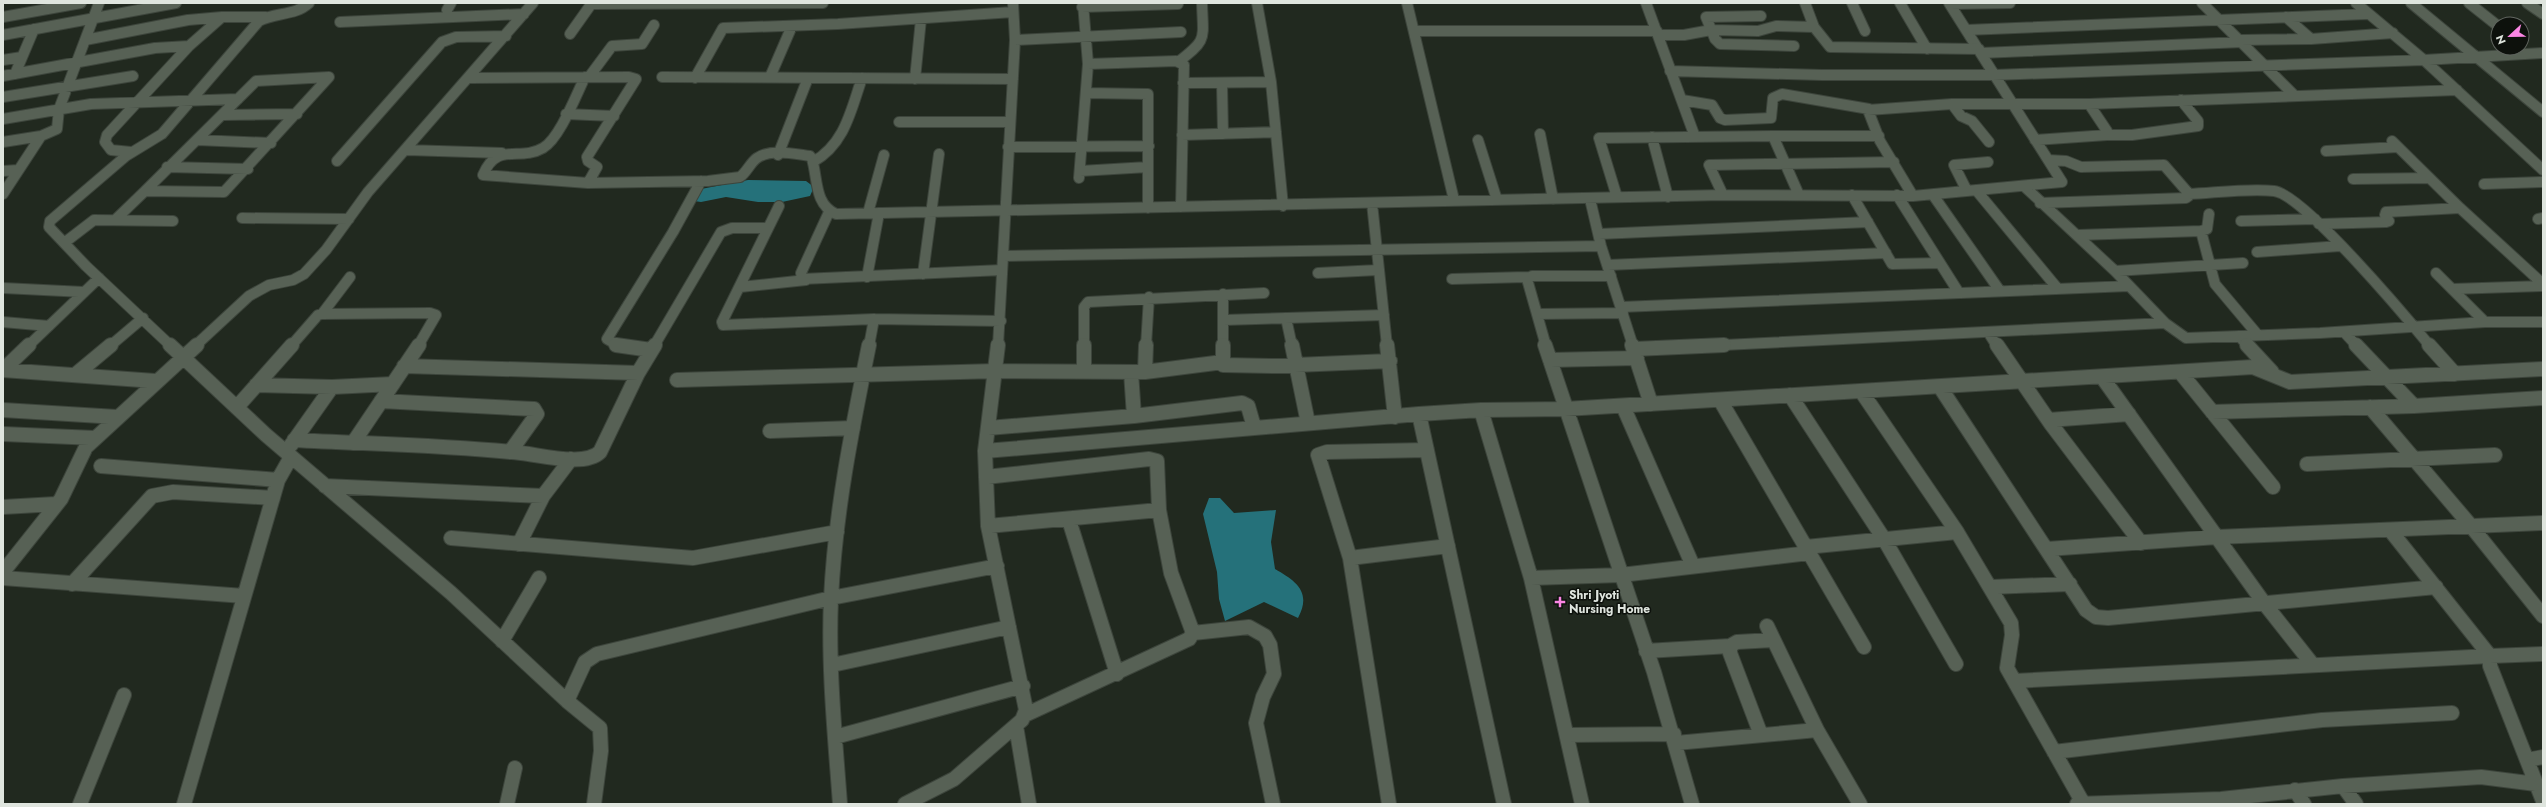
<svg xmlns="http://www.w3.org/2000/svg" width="2546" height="807" font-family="Jost,sans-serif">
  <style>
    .water { fill: #25717a }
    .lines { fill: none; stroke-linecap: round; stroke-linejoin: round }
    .minor-far1-casing { stroke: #3d453c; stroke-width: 12 }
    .minor-casing { stroke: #3d453c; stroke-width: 16 }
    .minor-far1 { stroke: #576155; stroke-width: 10 }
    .minor { stroke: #576155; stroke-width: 14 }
    .poi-dot { fill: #fb86e4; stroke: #0d110c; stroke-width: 1.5 }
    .labels { text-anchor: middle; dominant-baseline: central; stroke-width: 3; stroke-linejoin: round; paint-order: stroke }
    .poi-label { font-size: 12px; font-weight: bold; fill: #dfe5de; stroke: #0d110c; text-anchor: start }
  </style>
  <rect width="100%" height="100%" fill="#21291f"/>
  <path class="water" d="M 748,180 L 806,181 L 814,187 L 810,196 L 782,202 L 758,202 L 726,197 L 701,202 L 694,201 L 701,189 Z
    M 1209,498 L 1220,498 L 1234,513 L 1276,510 L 1271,542 L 1275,569 C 1296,581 1312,592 1298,618 L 1264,602 L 1225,621 L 1219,599 L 1217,572 L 1203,514 Z"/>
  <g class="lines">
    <g class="minor-far1-casing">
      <path id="minor-far1" d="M 1257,3 L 1271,82 L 1283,206
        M 1407,3 L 1454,200
        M 1646,3 L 1695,137
        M 1805,3 L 1814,27 L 1830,47 L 1979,49
        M 1852,3 L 1865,31
        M 1900,3 L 1927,49
        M 2202,3 L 2294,95
        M 2411,3 L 2543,112
        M 2469,3 L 2498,26
        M 2527,3 L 2543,14
        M 591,4 L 823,3
        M 1951,4 L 2010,3
        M 1082,7 L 1178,4
        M 447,10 L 451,3
        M 1761,16 L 1706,17 L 1715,39 L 1720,44 L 1794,46
        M 3,17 L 81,3
        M 2286,17 L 2311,39
        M 340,22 L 524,14
        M 1966,30 L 2367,14
        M 1415,31 L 1657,31
        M 570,34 L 592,3
        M 3,35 L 176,3
        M 1659,35 L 1684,35 L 1711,30 L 1758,31 L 1776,26 L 1814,27
        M 85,40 L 188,20 L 222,17
        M 1015,40 L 1181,32
        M 2241,40 L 2311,39 L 2393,33
        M 1981,53 L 2243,42
        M 2543,53 L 2424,60 L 2543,170
        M 3,60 L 22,57
        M 1178,62 C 1208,39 1203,40 1202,3
        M 1088,64 L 1176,61 L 1184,65 L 1181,207
        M 1670,71 L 1822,75 L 1993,75 L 2424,60 L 2356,3
        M 15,74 L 34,29
        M 3,76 L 155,48 L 189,46
        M 329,77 L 224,192 L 145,191 L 256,81 Z
        M 585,77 C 576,95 560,138 543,148 C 519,162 497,141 483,175 L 588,183 L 708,181 L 740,177 C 747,172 750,163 757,158 C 771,148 795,154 810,156 L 812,159 C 818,179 814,204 836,214 L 1723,195 L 1913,196 L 2062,182 L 1949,3
        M 589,77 L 612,46 L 642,44 L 654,25
        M 662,77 L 1013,79
        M 770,77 L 792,26
        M 470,78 L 629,77 L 636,79 L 587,157 L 588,161 L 597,167 L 588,183
        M 695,78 L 723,28 L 838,24 L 1013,12
        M 915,79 L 921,19
        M 1183,83 L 1271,82
        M 1222,83 L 1223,134
        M 1086,93 L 1148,94 L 1148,208
        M 3,97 L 133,76
        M 1682,100 L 1712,105 L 1720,118 L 1725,120 L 1771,118 L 1773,98 L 1782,94 L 1869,109
        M 1952,104 L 1961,116 L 1972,121 L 1989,142
        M 566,114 L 614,116
        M 224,115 L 297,114
        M 3,119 L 91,104 L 238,99
        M 899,122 L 1010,122
        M 1540,134 L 1553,199
        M 1182,135 L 1276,132
        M 2107,135 L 2132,135 L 2198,126 L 2198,121 L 2181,100
        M 1773,136 L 1879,136
        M 1652,137 L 1668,197
        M 197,140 L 271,143
        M 1478,140 L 1497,200
        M 2035,140 L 2107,135 L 2107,131 L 2089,104
        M 2392,141 L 2460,208 L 2543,284
        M 3,142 L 41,136
        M 1008,147 L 1149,146
        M 407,150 L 502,153
        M 2326,151 L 2398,147
        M 131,152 L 111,150 L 105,142 L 107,135 L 189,46 L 222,17 L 266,17
        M 778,155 L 808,78
        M 337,161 L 442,42 L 456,37 L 506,36
        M 813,162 C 845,144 851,110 862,78
        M 167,167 L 248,169
        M 3,171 L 18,170
        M 1080,171 L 1148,167
        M 1079,178 L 1088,64 L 1083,3
        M 2353,179 L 2429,178
        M 2484,184 L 2543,182
        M 2025,187 L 2115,271 L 2165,323 L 2186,338 L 2320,333 L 2485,322 L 2543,322
        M 1976,190 L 2058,289
        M 1967,191 L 1954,165 L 1988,162
        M 3,194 L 41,136 L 57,129 L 59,109 L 99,3
        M 2189,194 C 2214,193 2249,188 2274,191 C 2303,194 2407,318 2430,346
        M 1723,195 L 1709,165 L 1894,162
        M 1852,195 L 1892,264 L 1940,263
        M 1897,195 L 1959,293
        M 1933,195 L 2000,291
        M 1913,196 L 1880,141 L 1868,110 L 1952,104 L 2089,104 L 2457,90
        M 1617,197 L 1599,138 L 1773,136 L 1799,195
        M 1590,199 L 1601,246 L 1633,346
        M 1372,203 L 1387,346
        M 2040,203 L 2186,198 L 2190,195 L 2164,165 L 2081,167 L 2066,161 L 2048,160
        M 779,206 L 722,322 L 723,325 L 874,319 L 1001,321
        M 829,212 L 801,273 L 802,279 L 1002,270
        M 868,213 L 884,155
        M 242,218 L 349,219
        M 116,219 L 145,191
        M 2538,219 L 2543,218
        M 2241,221 L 2315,219
        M 2319,224 L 2386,222 L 2389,221 L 2385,215 L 2386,212 L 2460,208
        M 2201,231 L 2215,284 L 2257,334
        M 1599,234 L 1868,222
        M 2078,235 L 2201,231 L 2207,229 L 2209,214
        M 64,243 L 94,220 L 173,221
        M 2257,252 L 2340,246
        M 1003,256 L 1601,246
        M 1608,265 L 1886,253
        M 2115,271 L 2243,263
        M 1318,273 L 1378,270
        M 2436,273 L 2485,322
        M 923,274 L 939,154
        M 867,277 L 879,213
        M 1452,279 L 1530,277
        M 740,287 L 806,280
        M 3,288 L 84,292
        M 2452,289 L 2543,286
        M 1223,294 L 1223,346
        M 1621,307 L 2129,286
        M 322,314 L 430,313 L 436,315 L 418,346
        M 1537,314 L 1623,313
        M 1286,318 L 1292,346
        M 1224,320 L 1384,315
        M 3,322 L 49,326
        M 1988,332 L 1997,346
        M 2344,332 L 2357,346
        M 2239,336 L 2248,346
        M 28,346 L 99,278
        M 110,346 L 143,318
        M 171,346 L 86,266 L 49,227 L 50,221 L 126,156 L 162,134 L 259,21 C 276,12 295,16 309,3
        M 195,346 L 249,296 L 269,285 L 293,280 L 304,274 L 326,250 L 368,192 L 533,3
        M 291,346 L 318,315 L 322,314 L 350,277
        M 619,346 L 607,339 L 673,232 L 701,181
        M 654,346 L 721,232 L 732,228 L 768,228
        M 869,346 L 874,319
        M 998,346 L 1015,40 L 1013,3
        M 1084,346 L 1084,307 L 1088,302 L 1264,293
        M 1146,346 L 1149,297
        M 1546,346 L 1527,279 L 1532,276 L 1611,276
        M 1703,346 L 2165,323"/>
    </g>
    <g class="minor-casing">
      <path id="minor" d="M 170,345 L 266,435 L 451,593 L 567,701 L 600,728 L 601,751 L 594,804
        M 616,345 L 651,350
        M 1084,345 L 1084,371
        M 1223,345 L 1223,365 L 1272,366 L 1390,361
        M 1292,345 L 1308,423
        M 1387,345 L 1395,417
        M 1545,345 L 1654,672 L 1692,804
        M 1632,345 L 1651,404
        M 1997,345 L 2051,424 L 2141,543
        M 2247,345 L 2272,372
        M 2356,345 L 2414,406
        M 2429,345 L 2455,374
        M 1634,349 L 1724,345
        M 1550,360 L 1637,358
        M 404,366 L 638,373
        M 3,370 L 155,381
        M 3,370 L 29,345
        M 1131,372 L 1134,416
        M 1145,372 L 1146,345
        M 2180,372 L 2273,487
        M 75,375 L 111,345
        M 2102,377 L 2264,603 L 2313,665
        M 677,380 L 996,371 L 1145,372 L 1223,362
        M 256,385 L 332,387 L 291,445
        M 332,387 L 393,384
        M 1940,387 L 2086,610 L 2096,617 L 2108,618 L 2436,587
        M 1861,391 L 1957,532 L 2011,623 L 2012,635 L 2007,668 L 2083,803
        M 1790,395 L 1884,539 L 1956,664
        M 1720,400 L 1864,647
        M 381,401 L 534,409 L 537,414 L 510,452
        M 1623,406 L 1693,566
        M 237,407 L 292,345
        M 2370,407 L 2471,526 L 2543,616
        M 3,410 L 117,417
        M 1481,410 L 1531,578 L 1582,804
        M 2212,412 L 2414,406 L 2543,398
        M 1419,414 L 1504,804
        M 2049,420 L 2129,414
        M 988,428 L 1134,416 L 1242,403 L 1248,406 L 1254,427
        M 770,431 L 853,428
        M 3,434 L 95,438
        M 294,440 C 369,444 446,445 521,453 C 541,455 585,467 600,452 L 638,373 L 655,345
        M 353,443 L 419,345
        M 985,451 L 1419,414 L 1481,410 L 1565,409 L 2253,367 L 2290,382 L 2543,369
        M 2307,464 L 2495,455
        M 101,466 L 278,480
        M 986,477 L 1149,459 L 1157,461 L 1159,510 L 1171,573 L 1193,633 L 1189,639 L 1025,715
        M 325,486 L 543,496
        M 3,507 L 56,504
        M 1069,520 L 1117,674
        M 988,526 L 1159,510
        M 451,538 L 693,558 L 837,532
        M 519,544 L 543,496 L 571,459
        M 1806,547 L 1957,532
        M 2047,549 L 2217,537 L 2543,523
        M 1350,558 L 1448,546
        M 3,572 L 61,499 L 86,447 L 197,345
        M 3,578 L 244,596
        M 1531,578 L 1621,575 L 1809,553
        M 72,584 L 152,496 L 173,492 L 273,498
        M 1991,587 L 2070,584
        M 1767,626 L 1817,730 L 1860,804
        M 1193,633 L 1249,627 L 1265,636 L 1270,645 L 1274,674 L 1263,697 L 1256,723 L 1273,804
        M 502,641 L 539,578
        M 1646,651 L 1730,646
        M 2543,654 L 2490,656 L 2490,666 L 2543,801
        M 832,665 L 1009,627
        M 2015,681 L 2490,656 L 2390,530
        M 567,701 L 585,662 L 597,654 L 831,598 L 997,566
        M 1016,726 L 1029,804
        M 1567,735 L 1674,734
        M 1761,735 L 1730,653 L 1730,646 L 1737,642 L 1773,640
        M 835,737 L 1023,686
        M 1676,743 L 1817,730
        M 2054,752 L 2322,720 L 2452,713
        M 2527,760 L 2543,757
        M 2343,786 L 2356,804
        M 2295,790 L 2304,804
        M 80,804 L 124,695
        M 184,804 L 278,480 L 291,457
        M 507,804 L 515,768
        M 840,804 C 835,736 828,667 831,599 C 835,513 852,429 869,345
        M 905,804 L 954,779 L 1022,720 L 1026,710 L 988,526 L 985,451 L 998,345
        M 1389,804 L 1350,558 L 1318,455 L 1327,452 L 1427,450
        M 2077,804 L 2221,799 L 2343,786 L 2481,777 L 2536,784"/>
    </g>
    <use href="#minor-far1" class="minor-far1"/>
    <use href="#minor" class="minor"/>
  </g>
  <path class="poi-dot" d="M1558 596h4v4h4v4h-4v4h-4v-4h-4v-4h4z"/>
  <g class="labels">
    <g class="poi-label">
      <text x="1569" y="595">Shri Jyoti<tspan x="1569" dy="14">Nursing Home</tspan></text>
    </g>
  </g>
  <rect width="2546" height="807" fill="none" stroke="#dfe5de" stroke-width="8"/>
  <g transform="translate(2510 36) rotate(248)"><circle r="19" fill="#0d110c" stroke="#616660"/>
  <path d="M0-3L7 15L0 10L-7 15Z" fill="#fb86e4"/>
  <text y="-6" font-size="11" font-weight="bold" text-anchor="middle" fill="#dfe5de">N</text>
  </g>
</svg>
